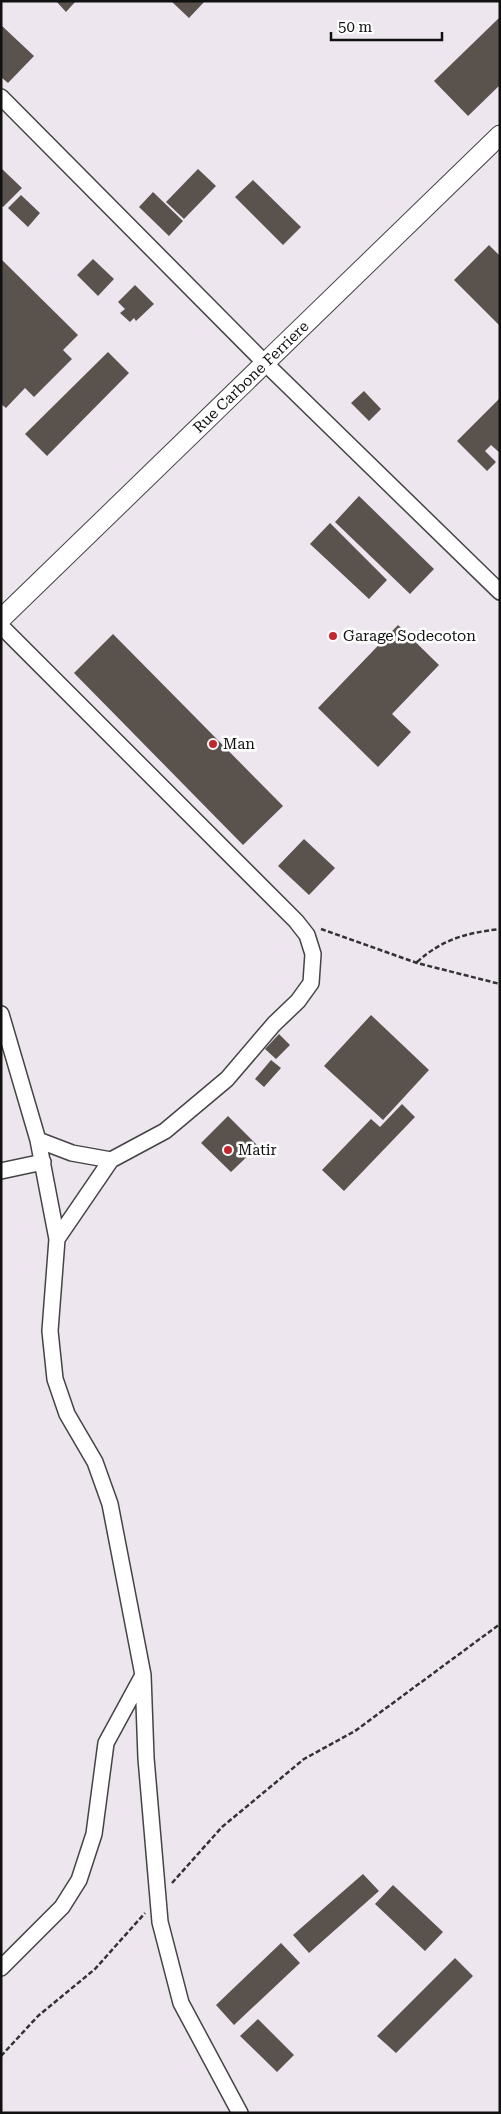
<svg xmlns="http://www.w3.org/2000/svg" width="501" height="2114" font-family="'Roboto Serif',serif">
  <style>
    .industrial { fill: #eee6ef }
    .building { fill: #5a524d }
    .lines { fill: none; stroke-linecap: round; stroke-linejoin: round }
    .minor-casing { stroke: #444; stroke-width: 18 }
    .tertiary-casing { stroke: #444; stroke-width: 21 }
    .path { stroke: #333; stroke-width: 2.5; stroke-dasharray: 5 2.5; stroke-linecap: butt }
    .minor { stroke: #fff; stroke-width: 15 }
    .tertiary { stroke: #fff; stroke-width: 19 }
    .poi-dot { fill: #c4262e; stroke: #fff; stroke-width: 2 }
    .labels { text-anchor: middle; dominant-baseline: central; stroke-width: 5; stroke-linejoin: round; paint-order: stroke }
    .street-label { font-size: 15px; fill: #111; stroke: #fff }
    .poi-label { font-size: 15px; fill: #111; stroke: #fff; text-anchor: start }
  </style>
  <rect width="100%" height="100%" fill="#fffdf5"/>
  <path class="industrial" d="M 1,1 L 500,1 L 500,2113 L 1,2113 Z"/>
  <path class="building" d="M 56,1 L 76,1 L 66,12 Z
    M 171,1 L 205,1 L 189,18 Z
    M 500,17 L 500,85 L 468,116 L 434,81 Z
    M 1,25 L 34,56 L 8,83 L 1,77 Z
    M 1,168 L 22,188 L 3,207 L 1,205 Z
    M 198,169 L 216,186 L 184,219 L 166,202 Z
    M 253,180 L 301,227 L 283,245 L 235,197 Z
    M 153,192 L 183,221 L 169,236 L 139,207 Z
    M 21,195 L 40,213 L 28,227 L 8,208 Z
    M 489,245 L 500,256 L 500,326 L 454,280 Z
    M 1,259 L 78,335 L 63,350 L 72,359 L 34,397 L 25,388 L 6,408 L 1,404 Z
    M 93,259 L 114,279 L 98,296 L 77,275 Z
    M 135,285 L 154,304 L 136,321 L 134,318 L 130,322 L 120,313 L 125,309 L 118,302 Z
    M 108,352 L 129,373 L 47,456 L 25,434 Z
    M 364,391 L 381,409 L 369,421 L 351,403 Z
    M 500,398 L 500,453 L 491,445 L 485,451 L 496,462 L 487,471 L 457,441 Z
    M 359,496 L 434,569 L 410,594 L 335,522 Z
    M 330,523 L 387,580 L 369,599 L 310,544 Z
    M 398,625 L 439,665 L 392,714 L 411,732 L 378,767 L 318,708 Z
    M 113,634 L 283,806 L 243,845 L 74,673 Z
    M 304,839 L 335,868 L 309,895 L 278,866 Z
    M 371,1015 L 429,1070 L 383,1120 L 324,1066 Z
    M 279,1034 L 290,1045 L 276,1059 L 265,1049 Z
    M 271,1060 L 281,1068 L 264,1087 L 255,1079 Z
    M 402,1104 L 415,1117 L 344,1191 L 322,1170 L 371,1119 L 380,1127 Z
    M 228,1116 L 258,1146 L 231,1172 L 201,1143 Z
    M 363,1874 L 379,1891 L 309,1953 L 293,1935 Z
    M 393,1885 L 443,1932 L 425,1951 L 375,1904 Z
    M 281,1943 L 300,1963 L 234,2025 L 216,2005 Z
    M 455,1958 L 473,1976 L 396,2053 L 377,2036 Z
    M 258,2019 L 294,2055 L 277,2072 L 240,2036 Z"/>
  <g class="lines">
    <g class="minor-casing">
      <path id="minor" d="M 1,97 L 265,363 L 500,592
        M 1,626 L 296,921 L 307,935 L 313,954 L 311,983 L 298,1001 L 274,1024 L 227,1079 L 165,1131 L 111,1160 L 57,1239
        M 1,1014 L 38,1140 L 57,1239 L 50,1331 L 55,1379 L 67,1414 L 95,1462 L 110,1504 L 143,1675 L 146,1758 L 160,1922 L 181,2003 L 240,2113
        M 38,1140 L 72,1153 L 111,1160
        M 1,1171 L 43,1162
        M 1,1968 L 62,1907 L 79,1880 L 94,1834 L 106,1743 L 143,1675"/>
    </g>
    <g class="tertiary-casing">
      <path id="tertiary" d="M 1,619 L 500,135"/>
    </g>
    <path class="path" d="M 321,929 L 417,963 L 500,984
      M 417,962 C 443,939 466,933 500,929
      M 172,1883 L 222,1827 L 304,1759 L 355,1731 L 500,1624
      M 1,2056 L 38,2016 L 95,1969 L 145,1913"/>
    <use href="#minor" class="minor"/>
    <use href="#tertiary" class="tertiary"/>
  </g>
  <g class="poi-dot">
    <circle cx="333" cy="636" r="5"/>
    <circle cx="213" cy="744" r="5"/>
    <circle cx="228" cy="1150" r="5"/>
  </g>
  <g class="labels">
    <g class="street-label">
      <text transform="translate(251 377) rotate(-44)">Rue Carbone Ferriere</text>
    </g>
    <g class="poi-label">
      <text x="343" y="636">Garage Sodecoton</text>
      <text x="223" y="744">Man</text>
      <text x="238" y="1150">Matir</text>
    </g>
  </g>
  <rect width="501" height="2114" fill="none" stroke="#111111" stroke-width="5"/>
  <path d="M331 32v8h111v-8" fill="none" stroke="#111111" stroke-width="2.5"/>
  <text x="338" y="32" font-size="15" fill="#111111" stroke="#ffffff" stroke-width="4" paint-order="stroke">50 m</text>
</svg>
